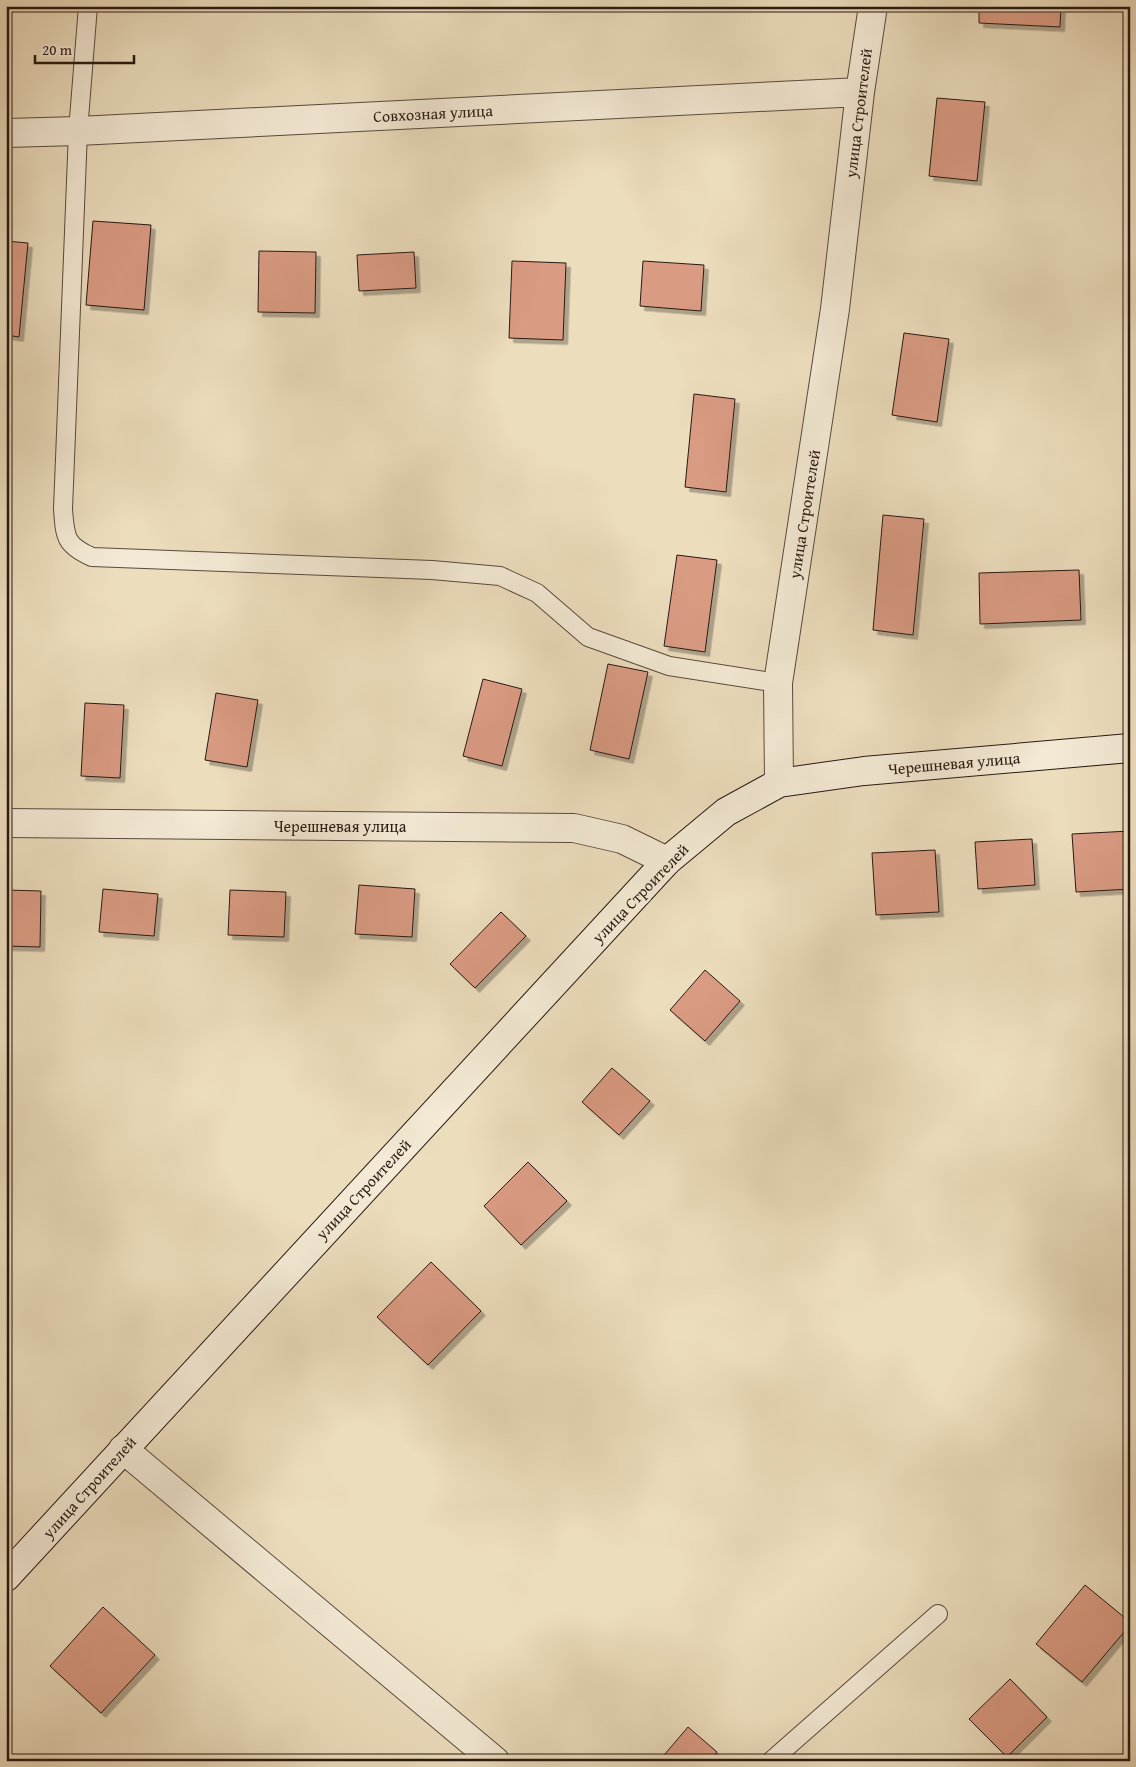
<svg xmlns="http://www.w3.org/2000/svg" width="1136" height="1767" font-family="'Gentium Book Plus',serif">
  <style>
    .building { fill: #da9b83; stroke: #281913; filter: url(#shadow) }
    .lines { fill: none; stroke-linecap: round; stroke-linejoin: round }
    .lane-casing { stroke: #594a3e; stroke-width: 20 }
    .street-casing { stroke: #594a3e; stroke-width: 30 }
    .secondary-casing { stroke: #281913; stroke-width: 30 }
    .lane { stroke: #f3e9d4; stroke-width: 18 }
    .street { stroke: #f3e9d4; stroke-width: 28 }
    .secondary { stroke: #f3e9d4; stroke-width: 28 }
    .labels { text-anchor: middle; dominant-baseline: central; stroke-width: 5; stroke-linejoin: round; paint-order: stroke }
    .street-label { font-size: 16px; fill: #281913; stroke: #f3e9d4 }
  </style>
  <defs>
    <filter id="shadow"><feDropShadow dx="4.5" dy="4.5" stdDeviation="0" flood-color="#0004"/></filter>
  </defs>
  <rect width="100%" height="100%" fill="#ecddbd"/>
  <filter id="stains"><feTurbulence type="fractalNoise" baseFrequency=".004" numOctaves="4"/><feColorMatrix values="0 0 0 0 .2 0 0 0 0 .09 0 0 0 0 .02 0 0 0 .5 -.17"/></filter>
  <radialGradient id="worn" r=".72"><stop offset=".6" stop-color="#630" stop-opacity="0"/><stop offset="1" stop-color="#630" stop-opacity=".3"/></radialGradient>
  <path class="building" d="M 979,6 L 1061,6 L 1060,27 L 979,23 Z
    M 937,98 L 985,102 L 977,181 L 929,176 Z
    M 93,221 L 151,225 L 144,310 L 86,305 Z
    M 6,241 L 28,243 L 19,337 L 6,335 Z
    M 259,251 L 316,252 L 315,313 L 258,312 Z
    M 414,252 L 416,288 L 359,291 L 357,255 Z
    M 512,261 L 566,263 L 563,340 L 509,338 Z
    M 643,261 L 704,265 L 701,311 L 640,306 Z
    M 904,333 L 949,339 L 937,422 L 892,415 Z
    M 694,394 L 735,399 L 726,492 L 685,487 Z
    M 883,515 L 924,519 L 913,635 L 873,630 Z
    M 677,555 L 717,560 L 705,652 L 664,646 Z
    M 1079,570 L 1081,620 L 980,624 L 979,573 Z
    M 608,664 L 648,672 L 629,759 L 590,750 Z
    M 483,679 L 522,689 L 502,766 L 463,756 Z
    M 216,693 L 258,700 L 247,767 L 205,760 Z
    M 85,703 L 124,705 L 120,778 L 81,776 Z
    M 1130,831 L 1130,889 L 1076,892 L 1072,834 Z
    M 1032,839 L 1035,885 L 978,889 L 975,842 Z
    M 935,850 L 939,912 L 876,915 L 872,853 Z
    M 359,885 L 415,889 L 412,937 L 355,934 Z
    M 103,889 L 158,894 L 154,936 L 99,932 Z
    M 6,890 L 41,891 L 40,947 L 6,946 Z
    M 230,890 L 286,892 L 284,937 L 228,935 Z
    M 501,912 L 526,936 L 475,988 L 450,964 Z
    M 705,970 L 740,1001 L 705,1041 L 670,1010 Z
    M 612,1068 L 650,1101 L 619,1135 L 582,1102 Z
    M 528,1162 L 567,1201 L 521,1245 L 484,1206 Z
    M 431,1262 L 481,1311 L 428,1365 L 377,1317 Z
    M 1085,1585 L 1130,1622 L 1130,1625 L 1082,1682 L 1036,1644 Z
    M 103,1607 L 155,1655 L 101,1713 L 50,1666 Z
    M 1010,1679 L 1047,1717 L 1007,1757 L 969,1719 Z
    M 688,1727 L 717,1752 L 710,1761 L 659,1761 Z"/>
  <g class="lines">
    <g class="lane-casing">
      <path id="lane" d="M 88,6 L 78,131 L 63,509 C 65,537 65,545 92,557 L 432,570 L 500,576 L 537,593 L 588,637 L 669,666 L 778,683
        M 771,1761 L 938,1614"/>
    </g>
    <g class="street-casing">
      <path id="street" d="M 6,133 L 78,131 L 860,92
        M 779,783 L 778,683 L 835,309 L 860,92 L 873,6
        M 6,823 L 574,828 L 622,839 L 667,861
        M 123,1449 L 495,1761"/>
    </g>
    <g class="secondary-casing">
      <path id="secondary" d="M 6,1577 L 667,861 L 726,812 L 779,783 L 864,771 L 1130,748"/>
    </g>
    <use href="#lane" class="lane"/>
    <use href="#street" class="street"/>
    <use href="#secondary" class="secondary"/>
  </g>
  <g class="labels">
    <g class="street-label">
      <text transform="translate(433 113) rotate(-3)">Совхозная улица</text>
      <text transform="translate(858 113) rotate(-83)">улица Строителей</text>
      <text transform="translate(804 514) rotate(-81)">улица Строителей</text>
      <text transform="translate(954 763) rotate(-5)">Черешневая улица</text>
      <text x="340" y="826">Черешневая улица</text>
      <text transform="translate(640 893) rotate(-46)">улица Строителей</text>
      <text transform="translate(363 1189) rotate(-47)">улица Строителей</text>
      <text transform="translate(89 1487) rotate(-48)">улица Строителей</text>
    </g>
  </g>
  <rect width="1136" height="1767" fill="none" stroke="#ecddbd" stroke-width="25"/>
  <rect x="8" y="8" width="1121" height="1752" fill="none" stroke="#281913" stroke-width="2.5"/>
  <rect x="12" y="12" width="1111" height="1742" fill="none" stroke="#281913"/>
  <path d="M35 55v8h99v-8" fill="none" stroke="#281913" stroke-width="2.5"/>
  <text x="42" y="55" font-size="15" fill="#281913" stroke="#f3e9d4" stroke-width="4" paint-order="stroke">20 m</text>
  <rect width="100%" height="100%" filter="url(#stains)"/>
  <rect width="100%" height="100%" fill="url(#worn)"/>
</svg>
